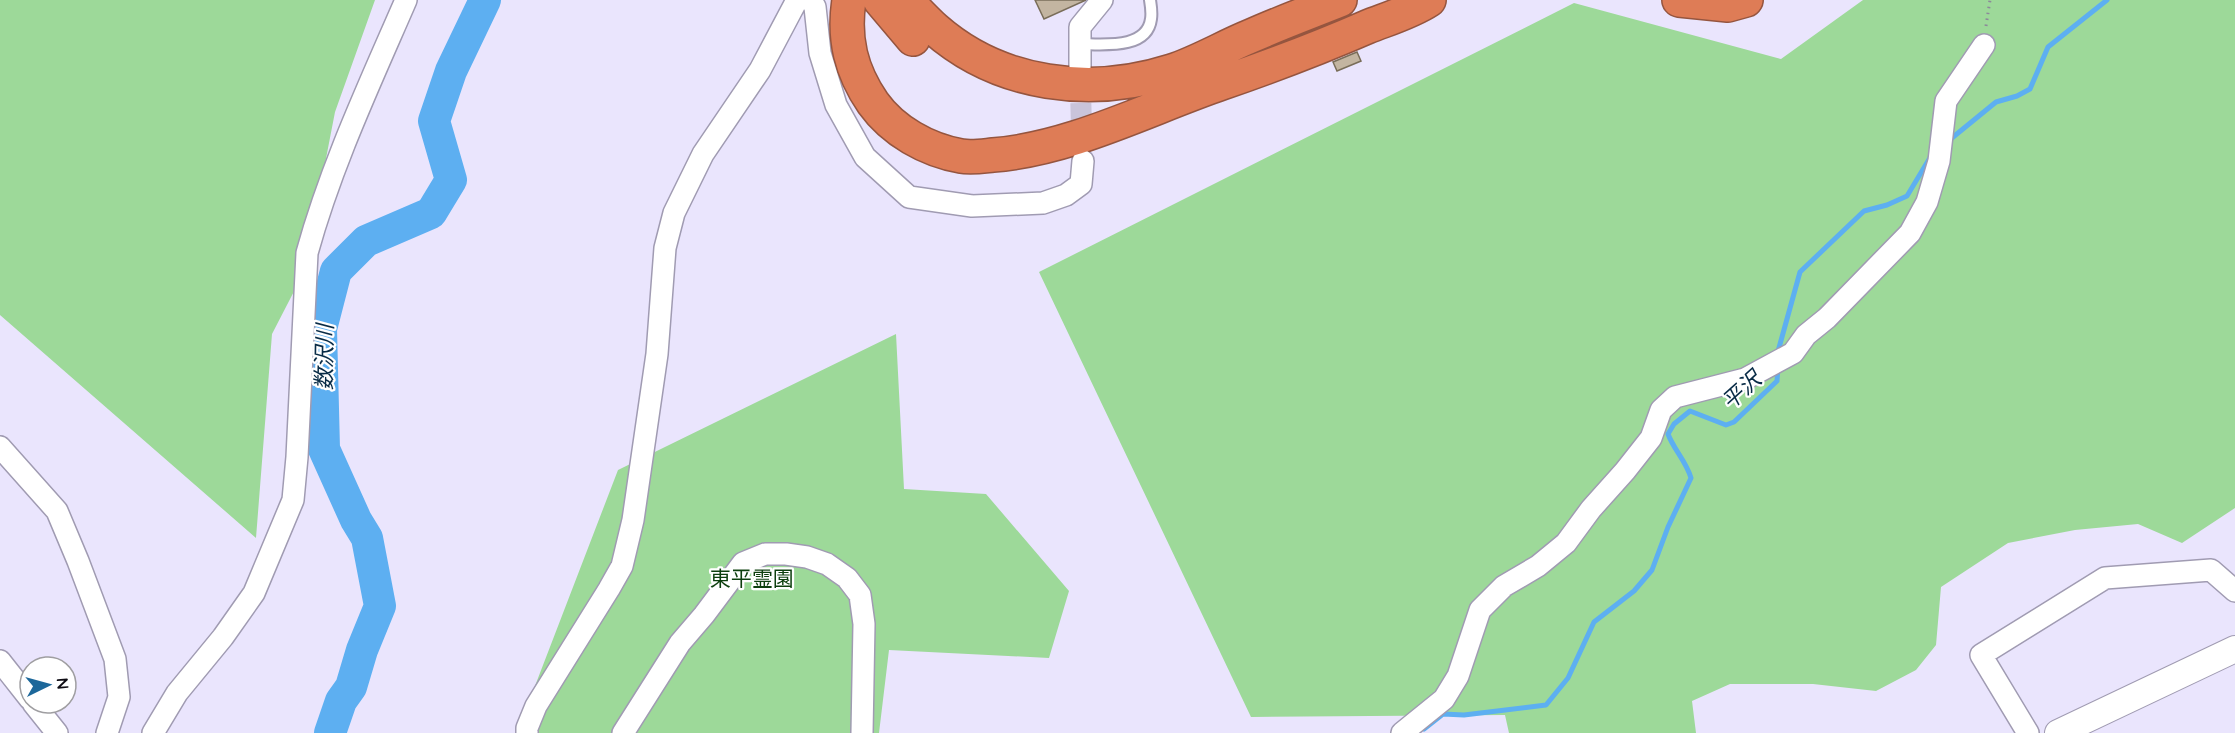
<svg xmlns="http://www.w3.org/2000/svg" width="2235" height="733" font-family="Quicksand,'Noto Sans JP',sans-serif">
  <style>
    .green { fill: #9dd999 }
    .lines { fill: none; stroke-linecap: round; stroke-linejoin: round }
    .stream { stroke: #5daff1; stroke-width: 5 }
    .river { stroke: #5daff1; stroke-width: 32 }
    .building { fill: #c3b5a1; stroke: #796d59; stroke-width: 1.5 }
    .minor-tunnel { stroke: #c9c4da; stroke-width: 21; stroke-dasharray: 21 10; stroke-linecap: butt }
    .service-casing { stroke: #a09bb2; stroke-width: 14 }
    .minor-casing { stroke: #a09bb2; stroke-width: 24 }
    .tertiary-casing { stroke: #a09bb2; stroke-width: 28 }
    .motorway-casing { stroke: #95553f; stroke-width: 36 }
    .path { stroke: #8c889a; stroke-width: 3; stroke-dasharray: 1.5 4.5; stroke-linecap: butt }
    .service { stroke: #fff; stroke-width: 10 }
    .minor { stroke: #fff; stroke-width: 21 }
    .tertiary { stroke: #fff; stroke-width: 26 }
    .motorway { stroke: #de7c56; stroke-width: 33 }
    .labels { text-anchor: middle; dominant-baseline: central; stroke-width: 4.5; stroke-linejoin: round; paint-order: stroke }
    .park-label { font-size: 21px; fill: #0d3f0e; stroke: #fff }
    .water-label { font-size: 22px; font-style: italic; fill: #082b46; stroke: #fff }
  </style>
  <rect width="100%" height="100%" fill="#eae5fd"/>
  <path class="green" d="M 0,0 L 375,0 L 335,112 L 304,272 L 272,334 L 256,538 L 0,315 Z
    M 1863,0 L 2235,0 L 2235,508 L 2182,543 L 2138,524 L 2075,530 L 2008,543 L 1941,587 L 1936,645 L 1916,670 L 1876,691 L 1813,684 L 1730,684 L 1692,701 L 1696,733 L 1509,733 L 1505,715 L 1251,717 L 1039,272 L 1574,3 L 1781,59 Z
    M 896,334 L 904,489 L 986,494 L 1069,591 L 1049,658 L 889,650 L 879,733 L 525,733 L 525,712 L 618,470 Z"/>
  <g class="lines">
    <path class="stream" d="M 1947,142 L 1996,102 L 2017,96 L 2030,89 L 2048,47 L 2107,0
      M 1777,355 L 1800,272 L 1864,211 L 1887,205 L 1907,196 L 1931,156
      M 1424,729 L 1443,714 L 1464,715 L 1546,705 L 1568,678 L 1594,622 L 1634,591 L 1652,570 L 1668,527 L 1691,478 C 1686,461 1674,450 1668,434 L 1674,424 L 1690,411 L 1726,425 L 1734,422 L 1777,381 L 1778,367"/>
    <path class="river" d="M 330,733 L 341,701 L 351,687 L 362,650 L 380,606 L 367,538 L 356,520 L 324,449 L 321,329 L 336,271 L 366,241 L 431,213 L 451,180 L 434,121 L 451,71 L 485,0"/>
  </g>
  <path class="building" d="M 1035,0 L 1086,0 L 1044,19 Z
    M 1357,52 L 1361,61 L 1337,71 L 1333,62 Z"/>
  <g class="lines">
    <path class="minor-tunnel" d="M 1080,72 L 1082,146"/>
    <g class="service-casing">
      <path id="service" d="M 1080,44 C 1102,44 1147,50 1151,19 C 1152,13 1151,6 1150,0"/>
    </g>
    <g class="minor-casing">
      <path id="minor" d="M 811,0 L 815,7 L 820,53 L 836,105 L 865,157 L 909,197 L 972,206 L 1043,203 L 1066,195 L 1081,184 L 1083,161
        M 1080,72 L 1080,27 L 1102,0
        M 0,447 L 57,511 L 78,561 L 115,659 L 119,697 L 107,733
        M 0,661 L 30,699
        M 33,703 L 57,733
        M 153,733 L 177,693 L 223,637 L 254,593 L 293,500 L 297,457 L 307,253 C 331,166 370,83 406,0
        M 527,733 L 527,728 L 536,706 L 609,589 L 622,566 L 633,520 L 657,354 L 665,248 L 674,213 L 703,154 L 760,70 L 797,0
        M 623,733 L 680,643 L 704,615 L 743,563 L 765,554 L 786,554 L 807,557 L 827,564 L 847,578 L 860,595 L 864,624 L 862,733
        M 1402,733 L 1444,699 L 1458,676 L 1480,610 L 1504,586 L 1538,566 L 1566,543 L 1591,509 L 1625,471 L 1651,438 L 1661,410 L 1675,397 L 1745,379 L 1793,353 L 1806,335 L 1827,318 L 1910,233 L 1927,202 L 1939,161 L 1946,101 L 1984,45
        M 2028,733 L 1981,655 L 2105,578 L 2211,570 L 2235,591"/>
    </g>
    <g class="tertiary-casing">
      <path id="tertiary" d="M 2058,733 L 2235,649"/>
    </g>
    <g class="motorway-casing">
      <path id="motorway" d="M 849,0 C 843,39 851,71 873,103 C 893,131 927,150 961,156 C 971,158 983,156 993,155 C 1071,149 1149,108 1222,83 C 1271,66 1319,48 1367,27 C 1387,19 1411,12 1429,0
        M 880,0 L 913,39
        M 906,0 C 916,10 925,20 935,29 C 1000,86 1091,97 1172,71 C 1199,62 1224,47 1251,36 C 1280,23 1310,12 1340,0
        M 1679,0 L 1728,5 L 1746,0"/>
    </g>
    <path class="path" d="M 1986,26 L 1990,0"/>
    <use href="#service" class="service"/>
    <use href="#minor" class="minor"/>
    <use href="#tertiary" class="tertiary"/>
    <use href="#motorway" class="motorway"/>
  </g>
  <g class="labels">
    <g class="park-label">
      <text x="752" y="578">東平霊園</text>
    </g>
    <g class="water-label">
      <text transform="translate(324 357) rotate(-89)">数沢川</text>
      <text transform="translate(1741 390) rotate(-42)">平沢</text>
    </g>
  </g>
  <g transform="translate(48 685) rotate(85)"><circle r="28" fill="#ffffff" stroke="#9f9ea1" stroke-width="1.5"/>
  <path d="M0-4.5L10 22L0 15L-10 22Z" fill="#1c679a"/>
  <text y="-9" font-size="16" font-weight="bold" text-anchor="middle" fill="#0e0c14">N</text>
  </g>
</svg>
